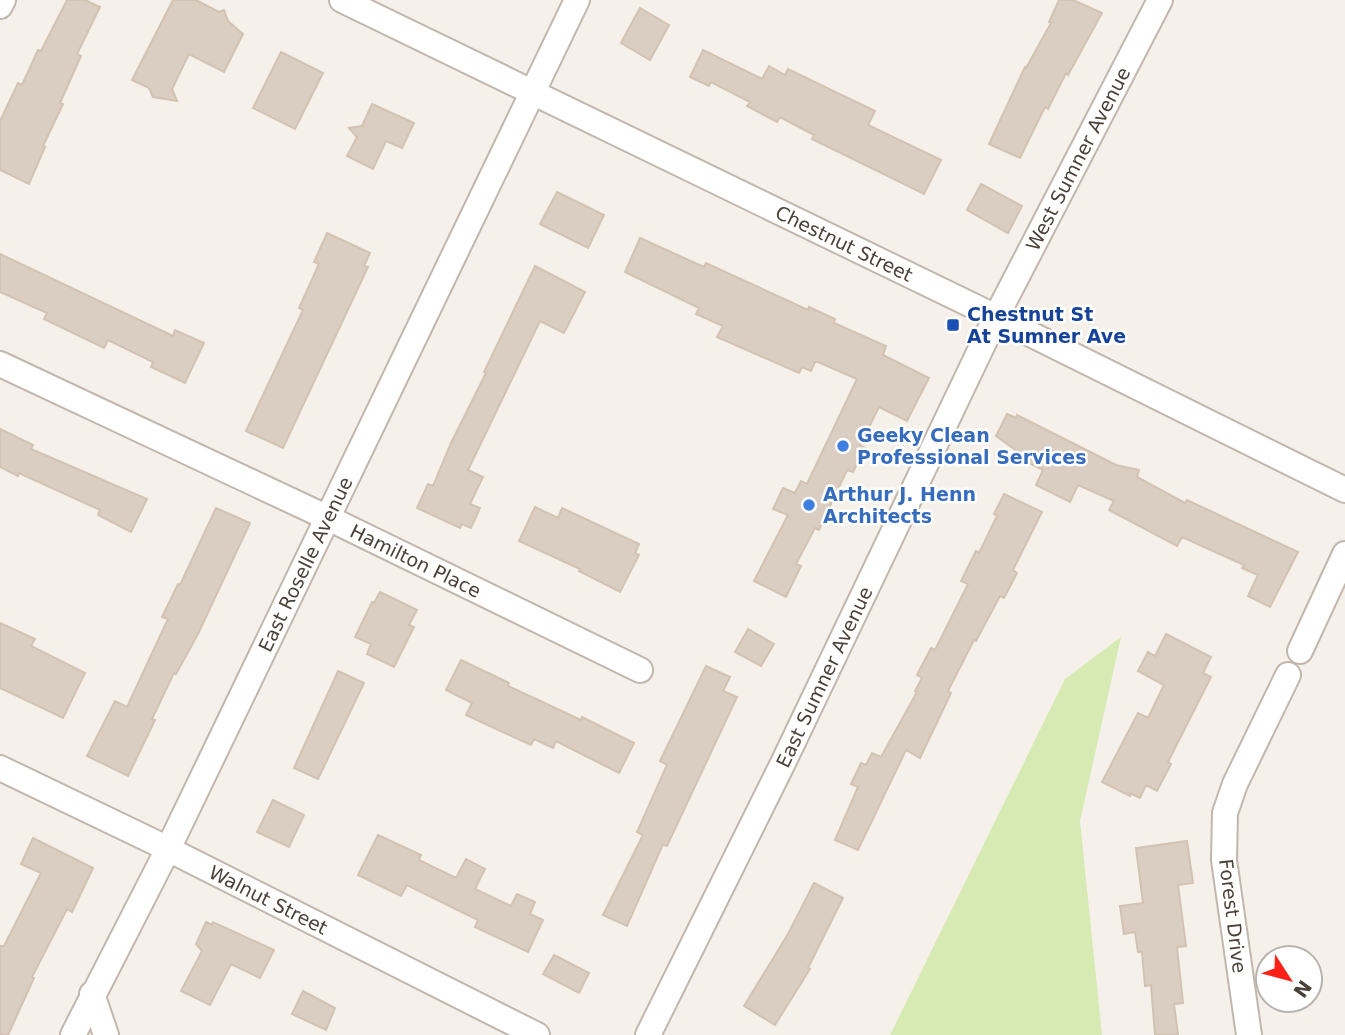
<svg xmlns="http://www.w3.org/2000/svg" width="1345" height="1035" font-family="'DejaVu Sans',sans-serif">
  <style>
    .green { fill: #d7eab3 }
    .building { fill: #dacec2; stroke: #d2c2b2; stroke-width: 2 }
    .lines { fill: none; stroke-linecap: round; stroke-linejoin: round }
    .minor-casing { stroke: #c1b7ac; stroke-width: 28 }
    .minor { stroke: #fff; stroke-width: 24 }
    .transit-dot { fill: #1a4fb4; stroke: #fff; stroke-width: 2.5 }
    .shop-dot { fill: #3f7fe0; stroke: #fff; stroke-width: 2.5 }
    .labels { text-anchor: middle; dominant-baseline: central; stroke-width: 5; stroke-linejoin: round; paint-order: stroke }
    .street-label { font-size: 19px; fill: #4a4138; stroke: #fff }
    .transit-label { font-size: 19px; font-weight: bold; fill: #164399; stroke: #fff; text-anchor: start }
    .shop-label { font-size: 19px; font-weight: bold; fill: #366cbe; stroke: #fff; text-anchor: start }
  </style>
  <rect width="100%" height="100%" fill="#f5f1ea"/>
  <path class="green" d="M 1121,637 L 1080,821 L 1102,1035 L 890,1035 L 1065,679 Z"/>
  <path class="building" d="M 67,0 L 85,0 L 100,7 L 77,54 L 81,56 L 60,103 L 63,104 L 43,146 L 45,147 L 29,184 L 0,170 L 0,121 L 18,83 L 22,85 L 38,50 L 41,51 Z
    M 173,0 L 196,0 L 219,12 L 224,10 L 228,21 L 243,34 L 224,72 L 189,54 L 172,89 L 177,101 L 153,97 L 149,88 L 132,80 Z
    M 1059,0 L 1073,0 L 1102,13 L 1068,75 L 1066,73 L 1048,109 L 1045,107 L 1020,158 L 989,144 L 1025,67 L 1026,68 L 1051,23 L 1049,22 Z
    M 640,8 L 669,25 L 650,60 L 621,43 Z
    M 703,50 L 762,79 L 769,66 L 785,75 L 788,69 L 875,111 L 868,125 L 941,160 L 924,194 L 812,139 L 814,135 L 780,117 L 777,122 L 747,106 L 750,102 L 711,82 L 709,86 L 690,77 Z
    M 281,52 L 323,73 L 295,129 L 253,108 Z
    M 372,104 L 414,123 L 402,148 L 386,141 L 373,169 L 347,156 L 357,137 L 349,128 L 362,126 Z
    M 981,184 L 1022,206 L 1008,233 L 967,210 Z
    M 557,192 L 604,215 L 588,248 L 540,224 Z
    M 327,233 L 370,253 L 364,266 L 368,267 L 283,448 L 246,431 L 303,310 L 299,308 L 319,264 L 314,262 Z
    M 640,238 L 704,267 L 706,263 L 808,310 L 809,307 L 835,319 L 834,323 L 886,346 L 883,355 L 929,378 L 907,421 L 879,407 L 860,445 L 865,448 L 853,472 L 847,470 L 819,530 L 815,528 L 796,564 L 801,566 L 786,597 L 754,581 L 788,515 L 773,509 L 783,488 L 795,493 L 801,481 L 807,484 L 857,379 L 818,362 L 815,362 L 811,371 L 802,367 L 799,373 L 717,337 L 723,326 L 696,314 L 699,308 L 625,272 Z
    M 0,254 L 173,336 L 175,330 L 204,343 L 185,383 L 151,367 L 153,362 L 108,340 L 104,348 L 44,319 L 47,313 L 0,292 Z
    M 535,266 L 585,292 L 564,333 L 540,321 L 468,470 L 483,477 L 470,504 L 480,508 L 471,528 L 462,524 L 460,528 L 417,508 L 428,484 L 433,486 L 451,443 L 486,373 L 484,372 Z
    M 1007,414 L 1016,418 L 1017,415 L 1116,465 L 1139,470 L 1137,477 L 1185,503 L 1187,500 L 1298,552 L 1270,607 L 1248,596 L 1258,575 L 1242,568 L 1244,565 L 1182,537 L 1177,546 L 1109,510 L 1114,501 L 1078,485 L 1070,502 L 1036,485 L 1043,470 L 1021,459 L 1024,456 L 996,436 Z
    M 0,429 L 33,445 L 31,449 L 147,499 L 131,532 L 98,515 L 100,510 L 19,473 L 18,476 L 0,467 Z
    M 1004,494 L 1042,512 L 1013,570 L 1017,573 L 1004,598 L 1000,596 L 976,641 L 974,640 L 948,691 L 951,693 L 920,758 L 906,750 L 858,850 L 835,840 L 858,787 L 851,784 L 861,763 L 866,765 L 872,753 L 881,757 L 917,692 L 915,691 L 922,678 L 917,675 L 931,648 L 935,650 L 968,584 L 961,581 L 976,551 L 979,553 L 997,516 L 994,514 Z
    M 535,507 L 558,518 L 562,508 L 639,544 L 635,553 L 639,555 L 620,592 L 579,571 L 580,569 L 519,541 Z
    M 216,508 L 250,523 L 198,634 L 176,674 L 174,673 L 152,719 L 155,720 L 128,776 L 87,756 L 115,701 L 127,707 L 168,619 L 162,617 L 178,584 L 180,585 Z
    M 380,592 L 417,610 L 409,625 L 414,627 L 394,667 L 367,654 L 371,644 L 355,637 L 372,602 L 374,603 Z
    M 0,623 L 35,639 L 31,646 L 85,673 L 63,718 L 0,688 Z
    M 748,629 L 774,644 L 761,666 L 735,652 Z
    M 1166,634 L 1211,657 L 1203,673 L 1211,677 L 1168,762 L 1171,764 L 1157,791 L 1146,785 L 1140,798 L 1130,793 L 1130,796 L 1102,782 L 1138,713 L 1148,718 L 1164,685 L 1138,671 L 1148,652 L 1155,656 Z
    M 461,660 L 509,683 L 508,686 L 581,720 L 582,717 L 634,743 L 619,773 L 556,741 L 553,748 L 534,739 L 531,745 L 466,715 L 472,703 L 446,690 Z
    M 706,666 L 730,677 L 723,691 L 737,697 L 667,846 L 663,844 L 627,926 L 603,915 L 643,835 L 637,832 L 667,765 L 660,761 Z
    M 338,671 L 364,683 L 318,779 L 294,768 Z
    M 273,800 L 304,815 L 289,847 L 257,832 Z
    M 378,835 L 421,855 L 419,860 L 456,878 L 466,859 L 485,869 L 475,889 L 511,906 L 517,894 L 535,902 L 530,914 L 543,920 L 528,952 L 475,927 L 478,920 L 407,885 L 401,896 L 358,875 Z
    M 33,838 L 93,868 L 72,912 L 67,909 L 32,977 L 34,978 L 8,1035 L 0,1035 L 0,946 L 4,946 L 41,873 L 21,864 Z
    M 1187,841 L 1193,883 L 1178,885 L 1186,946 L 1177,947 L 1183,1003 L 1174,1004 L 1178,1035 L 1155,1035 L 1151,985 L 1145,986 L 1142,952 L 1138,952 L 1135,932 L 1124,934 L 1120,906 L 1143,903 L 1136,848 Z
    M 814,883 L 843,898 L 808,968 L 810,969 L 775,1025 L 744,1006 L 788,934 Z
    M 206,922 L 212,925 L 213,922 L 274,950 L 260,978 L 231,964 L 210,1005 L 181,991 L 202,951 L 196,944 Z
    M 554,955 L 589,973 L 579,993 L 543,974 Z
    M 303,991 L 335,1008 L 326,1030 L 292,1014 Z"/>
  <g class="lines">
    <g class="minor-casing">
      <g id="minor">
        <path id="s1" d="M 342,0 L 996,317 L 1345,490"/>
        <path d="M 0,6 L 3,0"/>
        <path id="s2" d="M 0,364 L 326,517 L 640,670"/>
        <path d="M 1300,651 L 1345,554"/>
        <path id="s3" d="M 0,768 L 152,841 L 537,1035"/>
        <path d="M 92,994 L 106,1035"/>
        <path id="s4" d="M 73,1035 L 168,849 L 577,0"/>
        <path id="s5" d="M 648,1035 L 783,763 L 996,317 L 1160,0"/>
        <path d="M 1249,1035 L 1224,860 L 1225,813 L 1235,784 L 1288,675"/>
      </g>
    </g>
    <use href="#minor" class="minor"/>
  </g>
  <rect class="transit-dot" x="946" y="318" width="14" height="14" rx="3.5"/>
  <g class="shop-dot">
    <circle cx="843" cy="446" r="7"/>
    <circle cx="809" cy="505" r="7"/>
  </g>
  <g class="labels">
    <g class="street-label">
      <text stroke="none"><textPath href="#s5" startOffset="976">West Sumner Avenue</textPath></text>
      <text stroke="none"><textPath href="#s1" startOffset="558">Chestnut Street</textPath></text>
      <text stroke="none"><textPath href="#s2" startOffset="460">Hamilton Place</textPath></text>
      <text stroke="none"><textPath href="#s4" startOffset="525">East Roselle Avenue</textPath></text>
      <text stroke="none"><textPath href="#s5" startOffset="399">East Sumner Avenue</textPath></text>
      <text stroke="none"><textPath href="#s3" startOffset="299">Walnut Street</textPath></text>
      <text transform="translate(1233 916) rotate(83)">Forest Drive</text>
    </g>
    <g class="transit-label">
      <text x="967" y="314">Chestnut St<tspan x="967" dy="22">At Sumner Ave</tspan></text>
    </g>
    <g class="shop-label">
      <text x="857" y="435">Geeky Clean<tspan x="857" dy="22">Professional Services</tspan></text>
      <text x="823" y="494">Arthur J. Henn<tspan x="823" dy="22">Architects</tspan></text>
    </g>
  </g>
  <g transform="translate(1289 979) rotate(126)"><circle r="33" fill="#ffffff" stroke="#b7b3af" stroke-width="2"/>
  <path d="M0-5L12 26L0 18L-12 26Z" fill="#fc221a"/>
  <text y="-10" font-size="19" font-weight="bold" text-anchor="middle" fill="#4a4138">N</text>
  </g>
</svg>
